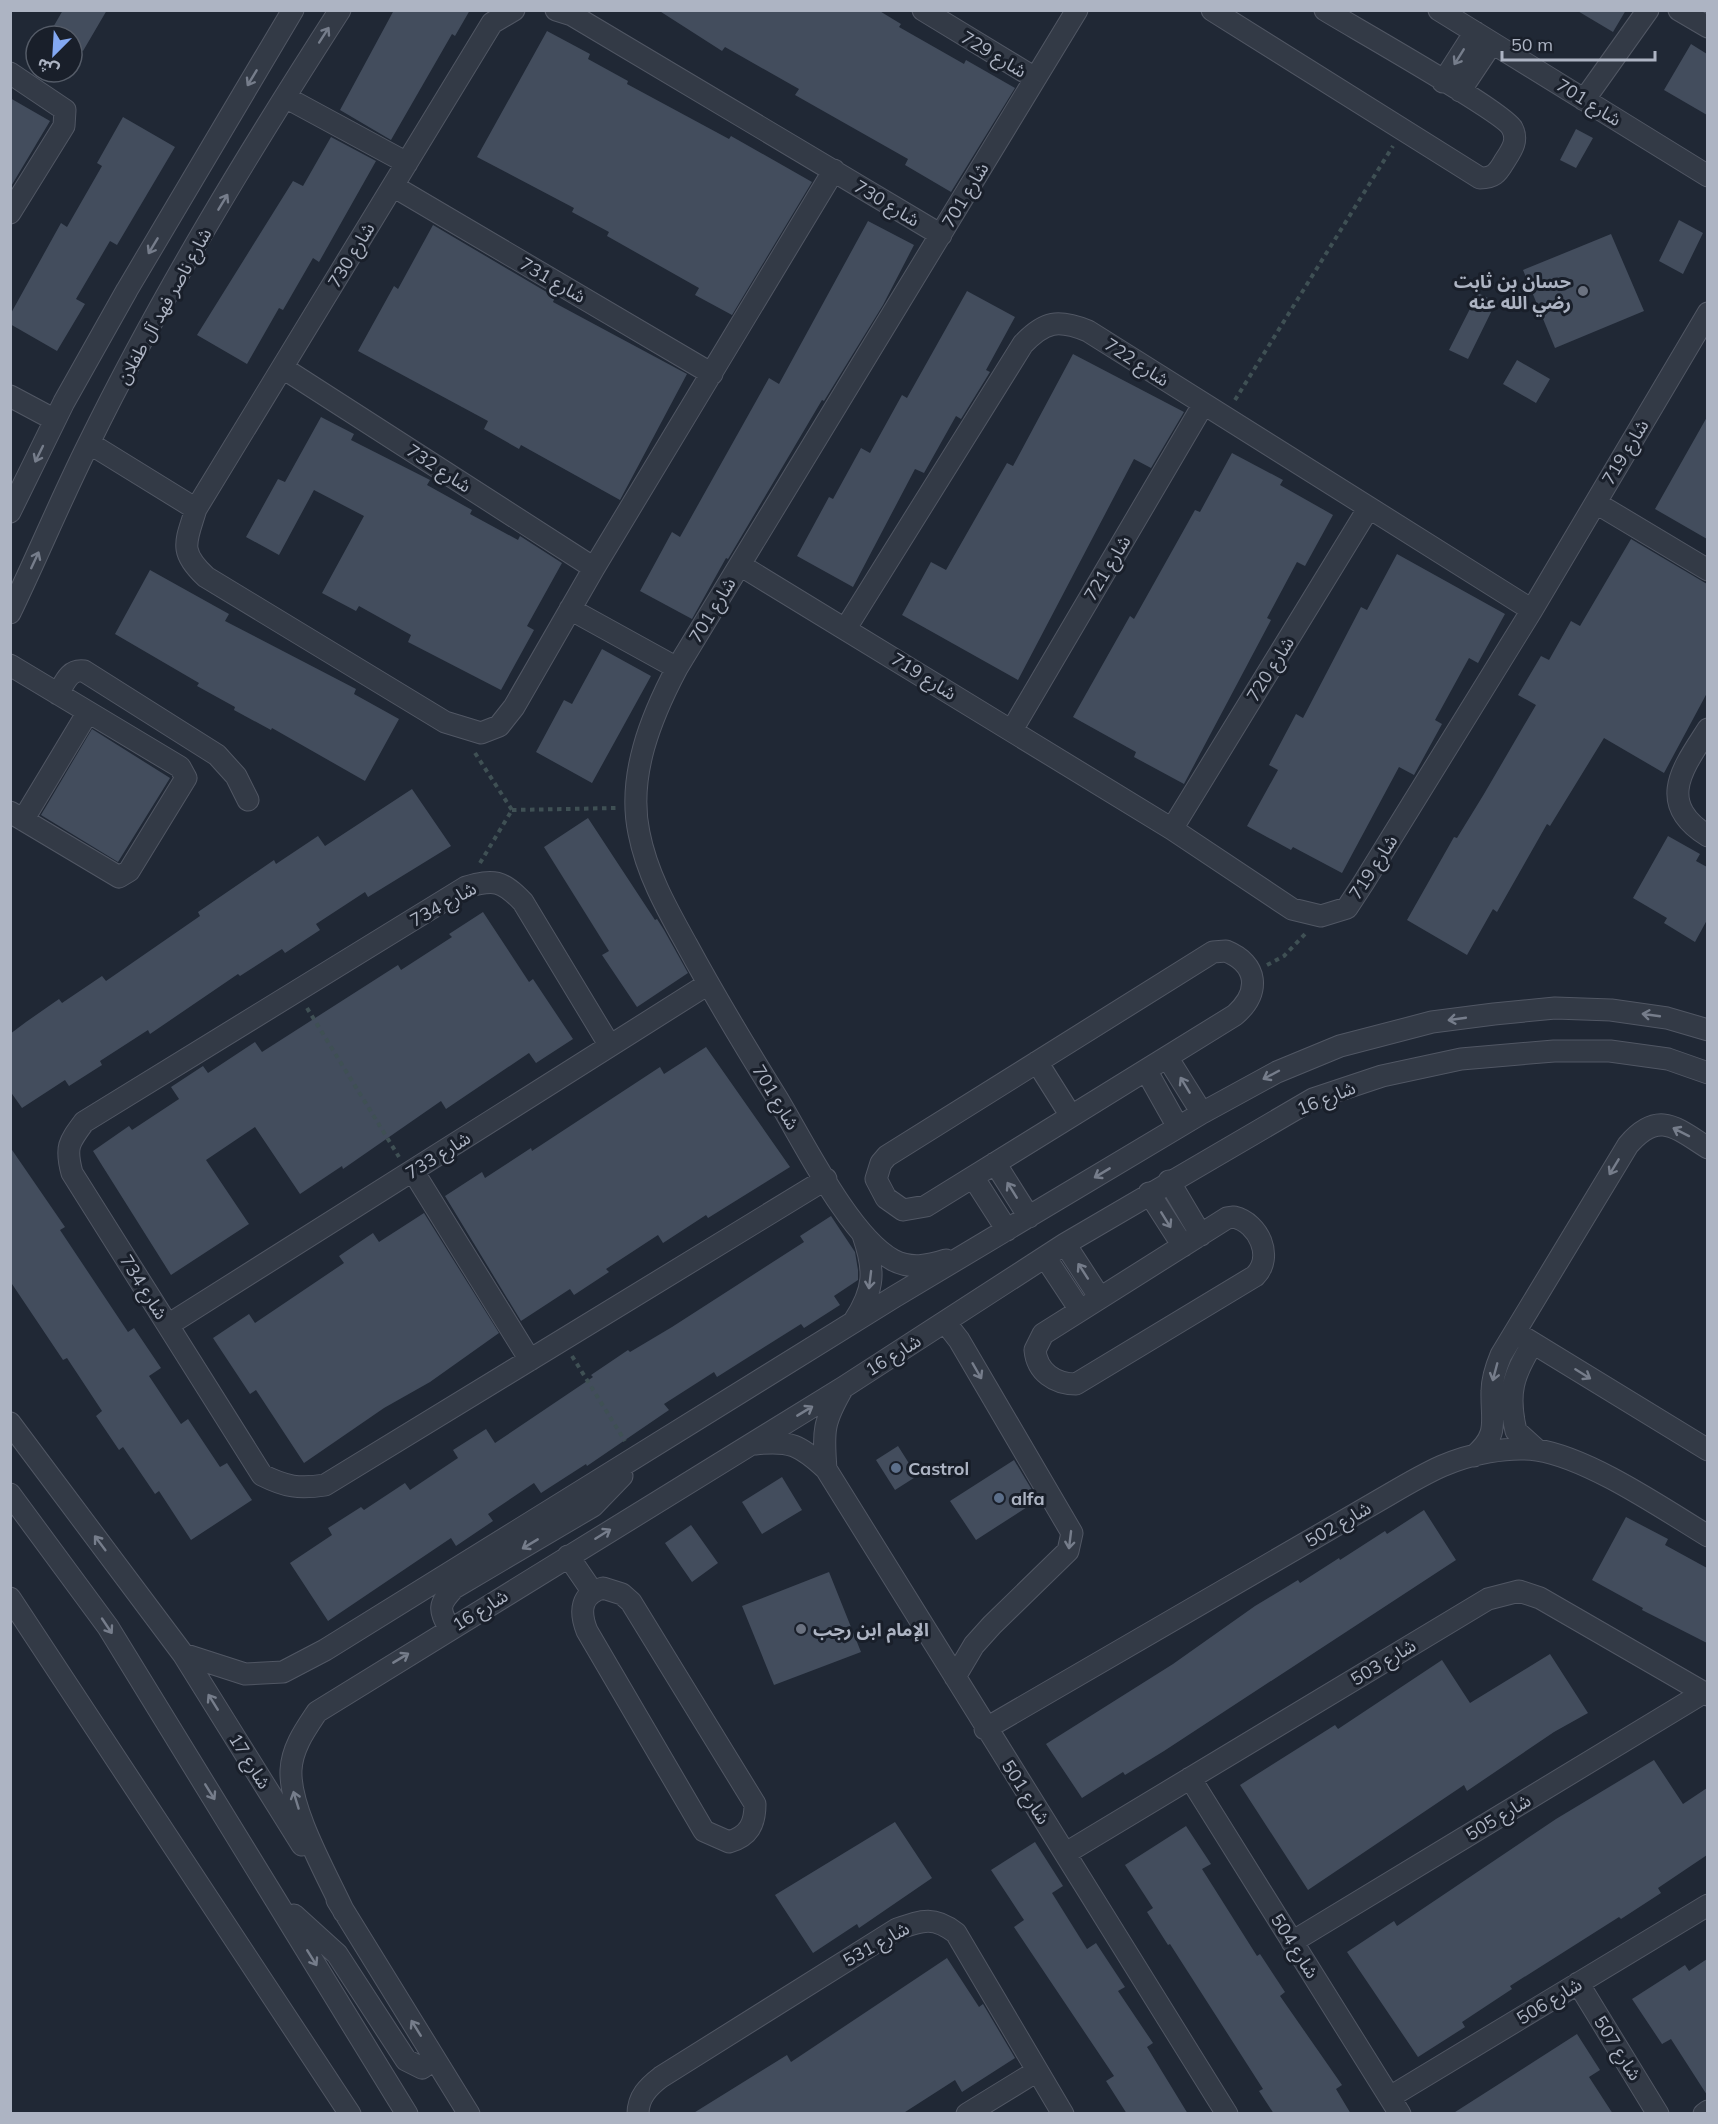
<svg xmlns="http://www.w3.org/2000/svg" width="1718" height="2124" font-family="Mulish,'Noto Sans Arabic',sans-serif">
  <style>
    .building { fill: #434d5d }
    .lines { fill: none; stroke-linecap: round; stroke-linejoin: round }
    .minor-casing { stroke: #515764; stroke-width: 23 }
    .path { stroke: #3f5054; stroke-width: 4; stroke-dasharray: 4.5 4.5; stroke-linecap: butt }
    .minor { stroke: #333a46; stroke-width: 21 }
    .oneway { stroke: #767d8b }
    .worship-dot { fill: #6b7280; stroke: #191f2a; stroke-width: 2 }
    .service-dot { fill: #5c6f8a; stroke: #191f2a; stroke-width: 2 }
    .labels { text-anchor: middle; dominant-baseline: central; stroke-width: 6; stroke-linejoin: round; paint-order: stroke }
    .street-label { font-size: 18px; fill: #adb4c3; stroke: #191f2a }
    .poi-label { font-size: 18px; font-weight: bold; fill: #adb4c3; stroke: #191f2a; text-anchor: start }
  </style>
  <rect width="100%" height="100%" fill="#202835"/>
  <path class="building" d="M 63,10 L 107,10 L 83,51 L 72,45 L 72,36 L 48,36 Z
    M 394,10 L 470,10 L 455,36 L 452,34 L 391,140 L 340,110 Z
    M 658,10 L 878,10 L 901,24 L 899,27 L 964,64 L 966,60 L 1015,88 L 951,192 L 905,165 L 908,159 L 795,95 L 799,89 L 725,47 L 722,51 Z
    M 1576,10 L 1626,10 L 1613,32 Z
    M 547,31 L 590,54 L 588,59 L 628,81 L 627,84 L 729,139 L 731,136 L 812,182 L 732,315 L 695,295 L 699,288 L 607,236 L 609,232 L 572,212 L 574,208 L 477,157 Z
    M 1691,44 L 1707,54 L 1707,115 L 1664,90 Z
    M 10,98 L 50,121 L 10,188 Z
    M 123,117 L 175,147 L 117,245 L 110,241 L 76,299 L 85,304 L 57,351 L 10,324 L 10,315 L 61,223 L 67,227 L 102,166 L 97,163 Z
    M 1576,129 L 1593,138 L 1576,168 L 1560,160 Z
    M 331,137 L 376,161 L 319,262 L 313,258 L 283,310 L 279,308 L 247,364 L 197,335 L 293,181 L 303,186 Z
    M 1679,220 L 1703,233 L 1683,274 L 1659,261 Z
    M 868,221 L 914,245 L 883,305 L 824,401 L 822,400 L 728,559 L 726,558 L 692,619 L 640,591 L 672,532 L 680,537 L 769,378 L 779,384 Z
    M 433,225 L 555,297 L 553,302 L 687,374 L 620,500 L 521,445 L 519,449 L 484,429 L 488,421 L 358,351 L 394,286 L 398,289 Z
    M 1611,234 L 1644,311 L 1555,348 L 1523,270 Z
    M 967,291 L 1015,317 L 986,370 L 990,372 L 961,419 L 956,416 L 924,473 L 915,469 L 853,587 L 797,556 L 829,497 L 833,499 L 861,448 L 870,453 L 902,395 L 907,398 Z
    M 1478,293 L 1496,302 L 1468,359 L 1449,350 Z
    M 1073,354 L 1184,412 L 1151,468 L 1134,459 L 1018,680 L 902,615 L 931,562 L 946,570 L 1007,463 L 1013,466 Z
    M 1517,360 L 1550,379 L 1536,403 L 1503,384 Z
    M 321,417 L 354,434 L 351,440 L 430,480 L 427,485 L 472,510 L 470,514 L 518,540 L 520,536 L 562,563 L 527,626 L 534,630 L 501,690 L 408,642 L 411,635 L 359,606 L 356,611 L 322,593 L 364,516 L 314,490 L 279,555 L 246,537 L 278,479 L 285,482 Z
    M 1707,417 L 1707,539 L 1655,509 Z
    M 1232,453 L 1283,480 L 1280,485 L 1333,515 L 1305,566 L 1297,562 L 1267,618 L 1271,620 L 1184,784 L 1134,757 L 1136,752 L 1073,717 L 1130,616 L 1134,619 L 1195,510 L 1200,512 Z
    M 1631,539 L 1707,584 L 1707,693 L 1664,773 L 1604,738 L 1550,826 L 1547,824 L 1497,912 L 1493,909 L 1467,955 L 1407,920 L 1454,837 L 1457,838 L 1484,794 L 1536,705 L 1518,695 L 1541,656 L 1549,660 L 1571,621 L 1580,626 Z
    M 1397,554 L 1505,614 L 1478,663 L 1469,658 L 1435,720 L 1442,724 L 1414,775 L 1399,767 L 1342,873 L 1293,847 L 1291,850 L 1247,826 L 1278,770 L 1269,765 L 1296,714 L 1303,718 L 1361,607 L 1367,610 Z
    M 150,570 L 229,614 L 225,621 L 356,689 L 354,694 L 399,719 L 365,781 L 272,728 L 271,730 L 234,710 L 235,707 L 197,686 L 199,683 L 115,634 Z
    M 602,649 L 651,676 L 592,783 L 536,752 L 564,700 L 572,704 Z
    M 92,729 L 170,778 L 118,862 L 41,815 Z
    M 412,789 L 451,846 L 368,897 L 365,892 L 316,924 L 320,930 L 285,953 L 282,949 L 240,976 L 238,974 L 150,1034 L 148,1030 L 100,1061 L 102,1065 L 69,1086 L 65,1080 L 22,1108 L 10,1091 L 10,1034 L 26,1022 L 59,999 L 62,1003 L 102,976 L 106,981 L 200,916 L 198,912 L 274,860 L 276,864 L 318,836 L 325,846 Z
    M 588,818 L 655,920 L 657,919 L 664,930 L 688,973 L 637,1007 L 602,955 L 609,951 L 544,847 Z
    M 1668,836 L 1700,854 L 1696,861 L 1707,867 L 1707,920 L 1695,942 L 1664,923 L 1667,918 L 1633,898 Z
    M 483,912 L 529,982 L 533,979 L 573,1039 L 536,1063 L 529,1053 L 446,1109 L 441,1101 L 343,1169 L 342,1166 L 300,1194 L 255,1127 L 206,1160 L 249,1224 L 171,1275 L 93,1151 L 129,1126 L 132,1130 L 179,1099 L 171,1087 L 203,1066 L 208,1073 L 255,1042 L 262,1052 L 398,965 L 401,970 L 452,937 L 449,934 Z
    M 706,1047 L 790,1167 L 708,1218 L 706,1215 L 663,1243 L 658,1235 L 606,1269 L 609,1272 L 574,1295 L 570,1289 L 521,1321 L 445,1196 L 482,1172 L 485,1178 L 531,1148 L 532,1151 L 660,1067 L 664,1074 Z
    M 10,1147 L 65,1227 L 60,1230 L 128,1332 L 134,1328 L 161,1368 L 149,1376 L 181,1424 L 188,1419 L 220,1467 L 227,1463 L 252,1500 L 191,1540 L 159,1491 L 155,1494 L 123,1447 L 119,1450 L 96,1416 L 102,1411 L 67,1358 L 63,1360 L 10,1281 Z
    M 424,1213 L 499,1333 L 430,1382 L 384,1408 L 304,1463 L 256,1390 L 250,1394 L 213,1338 L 249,1314 L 255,1323 L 344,1263 L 339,1256 L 373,1233 L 379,1242 Z
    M 831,1216 L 855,1252 L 858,1270 L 858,1280 L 834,1296 L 840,1305 L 804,1328 L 801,1324 L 717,1377 L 714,1372 L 664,1404 L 669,1410 L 587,1466 L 586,1464 L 541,1493 L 534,1483 L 488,1514 L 493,1521 L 456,1546 L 451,1538 L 328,1621 L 290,1563 L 332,1535 L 328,1528 L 361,1507 L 364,1510 L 405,1483 L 410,1490 L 458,1458 L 453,1450 L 486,1429 L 495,1443 L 593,1377 L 591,1375 L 628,1350 L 630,1352 L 672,1327 L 804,1242 L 800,1236 Z
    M 898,1446 L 917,1476 L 895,1490 L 876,1460 Z
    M 1014,1460 L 1038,1500 L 976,1540 L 950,1501 Z
    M 782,1477 L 802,1510 L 762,1534 L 742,1502 Z
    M 1424,1510 L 1456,1560 L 1164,1751 L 1125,1775 L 1123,1772 L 1082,1798 L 1046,1744 L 1173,1664 L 1255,1606 L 1298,1580 L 1300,1583 L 1339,1558 L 1340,1560 L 1385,1531 L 1387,1534 Z
    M 1626,1517 L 1668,1539 L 1665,1545 L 1707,1568 L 1707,1643 L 1642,1610 L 1643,1608 L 1592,1580 Z
    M 691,1525 L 718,1563 L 692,1582 L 665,1543 Z
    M 829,1572 L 861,1652 L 774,1685 L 742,1606 Z
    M 1550,1654 L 1588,1713 L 1554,1732 L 1467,1791 L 1464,1785 L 1308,1890 L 1240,1785 L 1335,1725 L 1338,1729 L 1442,1660 L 1470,1703 Z
    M 1654,1760 L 1683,1804 L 1707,1788 L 1707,1855 L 1658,1888 L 1661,1893 L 1621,1919 L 1619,1917 L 1510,1986 L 1512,1989 L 1462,2022 L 1465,2027 L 1418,2057 L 1347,1952 L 1394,1921 L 1397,1926 L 1556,1819 Z
    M 895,1822 L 932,1878 L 859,1928 L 857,1924 L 813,1953 L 775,1895 Z
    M 1186,1826 L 1211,1864 L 1202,1869 L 1257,1956 L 1260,1954 L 1285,1992 L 1280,1996 L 1342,2085 L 1336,2089 L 1351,2114 L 1274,2114 L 1259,2091 L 1263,2089 L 1170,1944 L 1168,1945 L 1147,1912 L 1153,1908 L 1125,1865 Z
    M 1035,1842 L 1063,1886 L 1052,1893 L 1087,1949 L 1096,1943 L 1125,1987 L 1118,1991 L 1153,2043 L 1147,2047 L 1188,2114 L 1127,2114 L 1106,2081 L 1114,2076 L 1014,1927 L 1024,1920 L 991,1870 Z
    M 947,1958 L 979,2007 L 983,2004 L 1015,2058 L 962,2092 L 955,2080 L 902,2114 L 692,2114 L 787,2055 L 791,2062 Z
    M 1707,1959 L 1707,2095 L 1671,2039 L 1662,2044 L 1632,1999 L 1685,1965 L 1689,1971 Z
    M 1577,2034 L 1600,2070 L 1589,2077 L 1613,2114 L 1452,2114 Z"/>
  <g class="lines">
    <g class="minor-casing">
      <path id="minor" d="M 514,10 L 492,23 L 196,509 C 186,542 178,551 206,577 L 445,722 L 481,733 L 499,726 L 514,707 L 594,568 L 834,170
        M 556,10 L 572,15 L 941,235
        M 923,10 L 1035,78
        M 1212,10 L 1480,178 C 1493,178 1497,174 1504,162 C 1511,151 1519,141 1512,128 C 1504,112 1351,26 1325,10
        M 1439,10 L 1708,176
        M 1679,10 L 1708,27
        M 10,73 L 65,110 L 64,126 L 10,213
        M 1443,82 L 1475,32
        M 1460,91 L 1492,43
        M 285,97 L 407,163
        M 1584,100 L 1648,10
        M 393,186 L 712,374
        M 283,368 L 594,568
        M 10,396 L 55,420
        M 89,443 L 196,509
        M 1596,503 L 1708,570
        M 10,512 L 64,402 L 127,290 L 293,10
        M 740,565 L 1172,829 L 1292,909 L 1321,916 L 1347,908 L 1364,882 L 1532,610 L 1708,313
        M 570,609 L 677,668
        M 10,613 C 37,557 61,499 89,443 C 162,294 250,150 340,10
        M 846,628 L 1023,344 C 1045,321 1058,319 1088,331 L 1532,610
        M 10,665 L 180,767 L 186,778 L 129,871 L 119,877 L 10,812
        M 58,694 C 65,682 69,669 84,671 L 217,755 L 236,776 L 248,800
        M 1708,729 C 1683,768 1655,803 1708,836
        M 1012,730 L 1203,405
        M 23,820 L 88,712
        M 1172,829 L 1368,509
        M 1226,951 C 1258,964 1261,992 1235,1015 L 926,1206 L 903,1210 L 886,1198 L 876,1179 L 881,1163 L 887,1156 L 1213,952 Z
        M 610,1046 L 523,902 C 502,880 494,879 466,887 L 84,1122 C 69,1142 65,1147 72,1173 L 262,1475 C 286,1487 299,1489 325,1485 L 826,1179
        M 1167,1057 L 1202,1113
        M 1037,1062 L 1071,1116
        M 1146,1070 L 1178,1127
        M 995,1163 L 1029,1217
        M 413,1171 L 530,1360
        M 973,1177 L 1007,1230
        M 1169,1181 L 1201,1235
        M 1149,1193 L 1183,1246
        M 1234,1217 C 1259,1223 1274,1257 1255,1276 L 1076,1384 C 1055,1384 1037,1372 1035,1350 L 1043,1334 L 1227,1218 Z
        M 1065,1244 L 1100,1298
        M 1045,1257 L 1080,1310
        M 946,1260 C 928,1266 910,1269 893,1260 C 850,1237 803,1141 777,1098 C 746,1048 715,997 687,945 C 667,909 647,874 639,833 C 627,776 651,717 677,668 L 1077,10
        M 854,1321 C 875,1289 875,1270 863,1235
        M 945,1322 L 959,1340 L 1072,1533 L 1068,1551 L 992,1625 L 974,1645 L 955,1677
        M 168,1325 L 708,984
        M 1515,1332 L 1708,1450
        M 1533,1343 C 1513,1375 1507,1393 1516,1431 L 1537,1450
        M 10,1423 L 183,1654 L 302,1845
        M 755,1444 C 790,1440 800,1445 826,1469 L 1227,2114
        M 1474,1456 C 1500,1434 1491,1421 1492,1391 C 1492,1378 1496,1367 1501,1355 L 1628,1145 C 1658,1110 1675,1127 1708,1148
        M 826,1469 C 823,1431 823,1422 843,1388
        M 10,1494 L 108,1627 L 407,2114
        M 568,1556 L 592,1591
        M 603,1588 L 622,1594 L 631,1602 L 755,1804 C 755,1824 749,1836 729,1842 L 704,1831 L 587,1631 C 579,1611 581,1594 603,1588 Z
        M 10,1598 L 350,2114
        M 449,1628 C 439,1609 438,1605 454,1588 L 593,1506 L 622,1476
        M 183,1654 L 245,1674 L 283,1672 L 325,1650 L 894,1297 L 1202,1113 L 1277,1072 L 1340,1046 L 1432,1022 L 1494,1014 L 1555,1008 L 1611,1010 L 1667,1018 L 1708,1030
        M 985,1729 L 1390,1494 C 1407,1484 1424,1474 1442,1466 C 1470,1454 1507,1446 1537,1450 C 1589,1458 1662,1508 1708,1536
        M 1190,1778 L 1400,2114
        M 1066,1853 L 1488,1599 L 1519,1591 L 1540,1598 L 1708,1695
        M 337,1900 L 469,2114
        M 344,1912 C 327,1875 289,1809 291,1770 C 292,1748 305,1730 317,1712 L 844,1387 L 1065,1244 L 1313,1099 L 1382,1076 L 1461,1059 L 1554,1051 L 1610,1051 L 1668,1059 L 1708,1073
        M 294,1915 L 337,1954 L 406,2060 L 422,2068 L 435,2059
        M 1292,1942 L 1703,1693
        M 1578,1983 L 1658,2114
        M 1390,2097 L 1708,1905
        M 638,2114 C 638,2097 648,2087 661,2077 L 897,1929 C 923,1920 934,1916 956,1933 L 1063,2114
        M 967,2114 L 1037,2071
        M 1704,2114 L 1708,2111"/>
    </g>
    <path class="path" d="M 1235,400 L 1393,146
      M 475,753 L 512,810
      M 512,810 L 617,808
      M 480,863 L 512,810
      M 1267,965 L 1284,956 L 1307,932
      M 307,1008 L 399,1157
      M 572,1356 L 625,1441"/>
    <use href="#minor" class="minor"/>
  </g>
  <defs><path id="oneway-shaft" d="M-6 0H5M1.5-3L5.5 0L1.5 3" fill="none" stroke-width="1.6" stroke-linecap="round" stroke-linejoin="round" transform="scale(1.5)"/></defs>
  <g class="oneway">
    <use href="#oneway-shaft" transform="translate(324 35) rotate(-57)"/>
    <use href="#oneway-shaft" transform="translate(1459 57) rotate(122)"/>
    <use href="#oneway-shaft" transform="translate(252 78) rotate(121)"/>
    <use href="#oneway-shaft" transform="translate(223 202) rotate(-59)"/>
    <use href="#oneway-shaft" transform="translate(153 246) rotate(121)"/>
    <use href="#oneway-shaft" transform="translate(39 454) rotate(116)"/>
    <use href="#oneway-shaft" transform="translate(35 560) rotate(-65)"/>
    <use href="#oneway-shaft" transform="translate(1651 1015) rotate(-172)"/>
    <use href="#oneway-shaft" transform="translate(1457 1019) rotate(172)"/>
    <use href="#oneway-shaft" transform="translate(1271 1075) rotate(152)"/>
    <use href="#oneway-shaft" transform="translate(1185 1085) rotate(-121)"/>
    <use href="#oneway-shaft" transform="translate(1681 1132) rotate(-153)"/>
    <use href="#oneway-shaft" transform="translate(1614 1167) rotate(121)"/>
    <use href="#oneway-shaft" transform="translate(1102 1173) rotate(149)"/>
    <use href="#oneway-shaft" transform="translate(1012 1190) rotate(-122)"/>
    <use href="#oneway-shaft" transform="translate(1166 1220) rotate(58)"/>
    <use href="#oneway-shaft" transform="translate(1083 1271) rotate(-123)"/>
    <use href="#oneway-shaft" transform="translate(870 1280) rotate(97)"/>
    <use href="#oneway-shaft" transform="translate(977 1371) rotate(60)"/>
    <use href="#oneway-shaft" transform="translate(1495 1372) rotate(105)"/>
    <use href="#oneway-shaft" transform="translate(1583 1374) rotate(32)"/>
    <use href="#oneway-shaft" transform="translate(805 1411) rotate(-31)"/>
    <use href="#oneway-shaft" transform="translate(603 1534) rotate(-32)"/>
    <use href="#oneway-shaft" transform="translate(1070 1540) rotate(97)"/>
    <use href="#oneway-shaft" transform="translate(100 1543) rotate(-127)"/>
    <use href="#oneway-shaft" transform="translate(530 1544) rotate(149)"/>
    <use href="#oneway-shaft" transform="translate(107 1626) rotate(56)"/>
    <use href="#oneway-shaft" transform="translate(401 1658) rotate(-31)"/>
    <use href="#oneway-shaft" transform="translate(213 1702) rotate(-122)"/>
    <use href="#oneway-shaft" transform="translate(210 1792) rotate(58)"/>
    <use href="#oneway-shaft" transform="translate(296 1800) rotate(-107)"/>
    <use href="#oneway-shaft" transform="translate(312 1958) rotate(58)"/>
    <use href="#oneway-shaft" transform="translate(416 2028) rotate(-122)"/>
  </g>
  <g class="worship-dot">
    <circle cx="1583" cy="291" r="6"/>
    <circle cx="801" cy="1629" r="6"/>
  </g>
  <g class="service-dot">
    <circle cx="896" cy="1468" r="6"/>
    <circle cx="999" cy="1498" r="6"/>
  </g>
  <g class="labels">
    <g class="street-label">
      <text transform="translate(994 54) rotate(31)">شارع 729</text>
      <text transform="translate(1589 102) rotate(32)">شارع 701</text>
      <text transform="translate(965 195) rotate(-59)">شارع 701</text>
      <text transform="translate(887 203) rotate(31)">شارع 730</text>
      <text transform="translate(351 255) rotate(-59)">شارع 730</text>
      <text transform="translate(553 280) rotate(30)">شارع 731</text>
      <text transform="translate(164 306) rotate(-61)">شارع ناصر فهد آل طفلان</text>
      <text transform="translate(1137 362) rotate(33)">شارع 722</text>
      <text transform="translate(1625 452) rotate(-59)">شارع 719</text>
      <text transform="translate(439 468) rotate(33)">شارع 732</text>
      <text transform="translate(1107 568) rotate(-59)">شارع 721</text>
      <text transform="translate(712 610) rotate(-59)">شارع 701</text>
      <text transform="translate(1270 669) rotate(-58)">شارع 720</text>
      <text transform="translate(924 676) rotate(32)">شارع 719</text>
      <text transform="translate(1373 867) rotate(-57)">شارع 719</text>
      <text transform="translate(443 904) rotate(-29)">شارع 734</text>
      <text transform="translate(776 1097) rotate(59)">شارع 701</text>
      <text transform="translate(1326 1098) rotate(-22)">شارع 16</text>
      <text transform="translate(438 1155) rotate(-32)">شارع 733</text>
      <text transform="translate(144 1287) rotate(58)">شارع 734</text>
      <text transform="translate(893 1355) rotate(-32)">شارع 16</text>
      <text transform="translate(1338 1524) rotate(-30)">شارع 502</text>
      <text transform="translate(480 1610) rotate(-32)">شارع 16</text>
      <text transform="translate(1383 1662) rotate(-31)">شارع 503</text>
      <text transform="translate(250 1761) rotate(58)">شارع 17</text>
      <text transform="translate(1026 1792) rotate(57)">شارع 501</text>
      <text transform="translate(1498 1817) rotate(-31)">شارع 505</text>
      <text transform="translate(876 1944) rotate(-29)">شارع 531</text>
      <text transform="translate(1295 1946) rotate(58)">شارع 504</text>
      <text transform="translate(1549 2001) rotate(-31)">شارع 506</text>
      <text transform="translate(1618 2048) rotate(58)">شارع 507</text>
    </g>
    <g class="poi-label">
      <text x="1571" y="281" text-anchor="end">حسان بن ثابت<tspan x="1571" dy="21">رضي الله عنه</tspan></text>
      <text x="908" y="1468">Castrol</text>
      <text x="1011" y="1498">alfa</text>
      <text x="813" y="1629">الإمام ابن رجب</text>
    </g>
  </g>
  <rect width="1718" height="2124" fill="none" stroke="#adb4c3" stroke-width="24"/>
  <g transform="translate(54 54) rotate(204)"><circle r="28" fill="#191f2a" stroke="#545b67" stroke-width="1.5"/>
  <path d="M0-4.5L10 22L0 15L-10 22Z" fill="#83a8f2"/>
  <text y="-9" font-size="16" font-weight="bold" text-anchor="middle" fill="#adb4c3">ش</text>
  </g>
  <path d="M1502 51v9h153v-9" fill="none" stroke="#adb4c3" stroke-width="3"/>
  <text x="1511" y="51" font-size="18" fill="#adb4c3" stroke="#191f2a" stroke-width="4.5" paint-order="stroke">50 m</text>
</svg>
